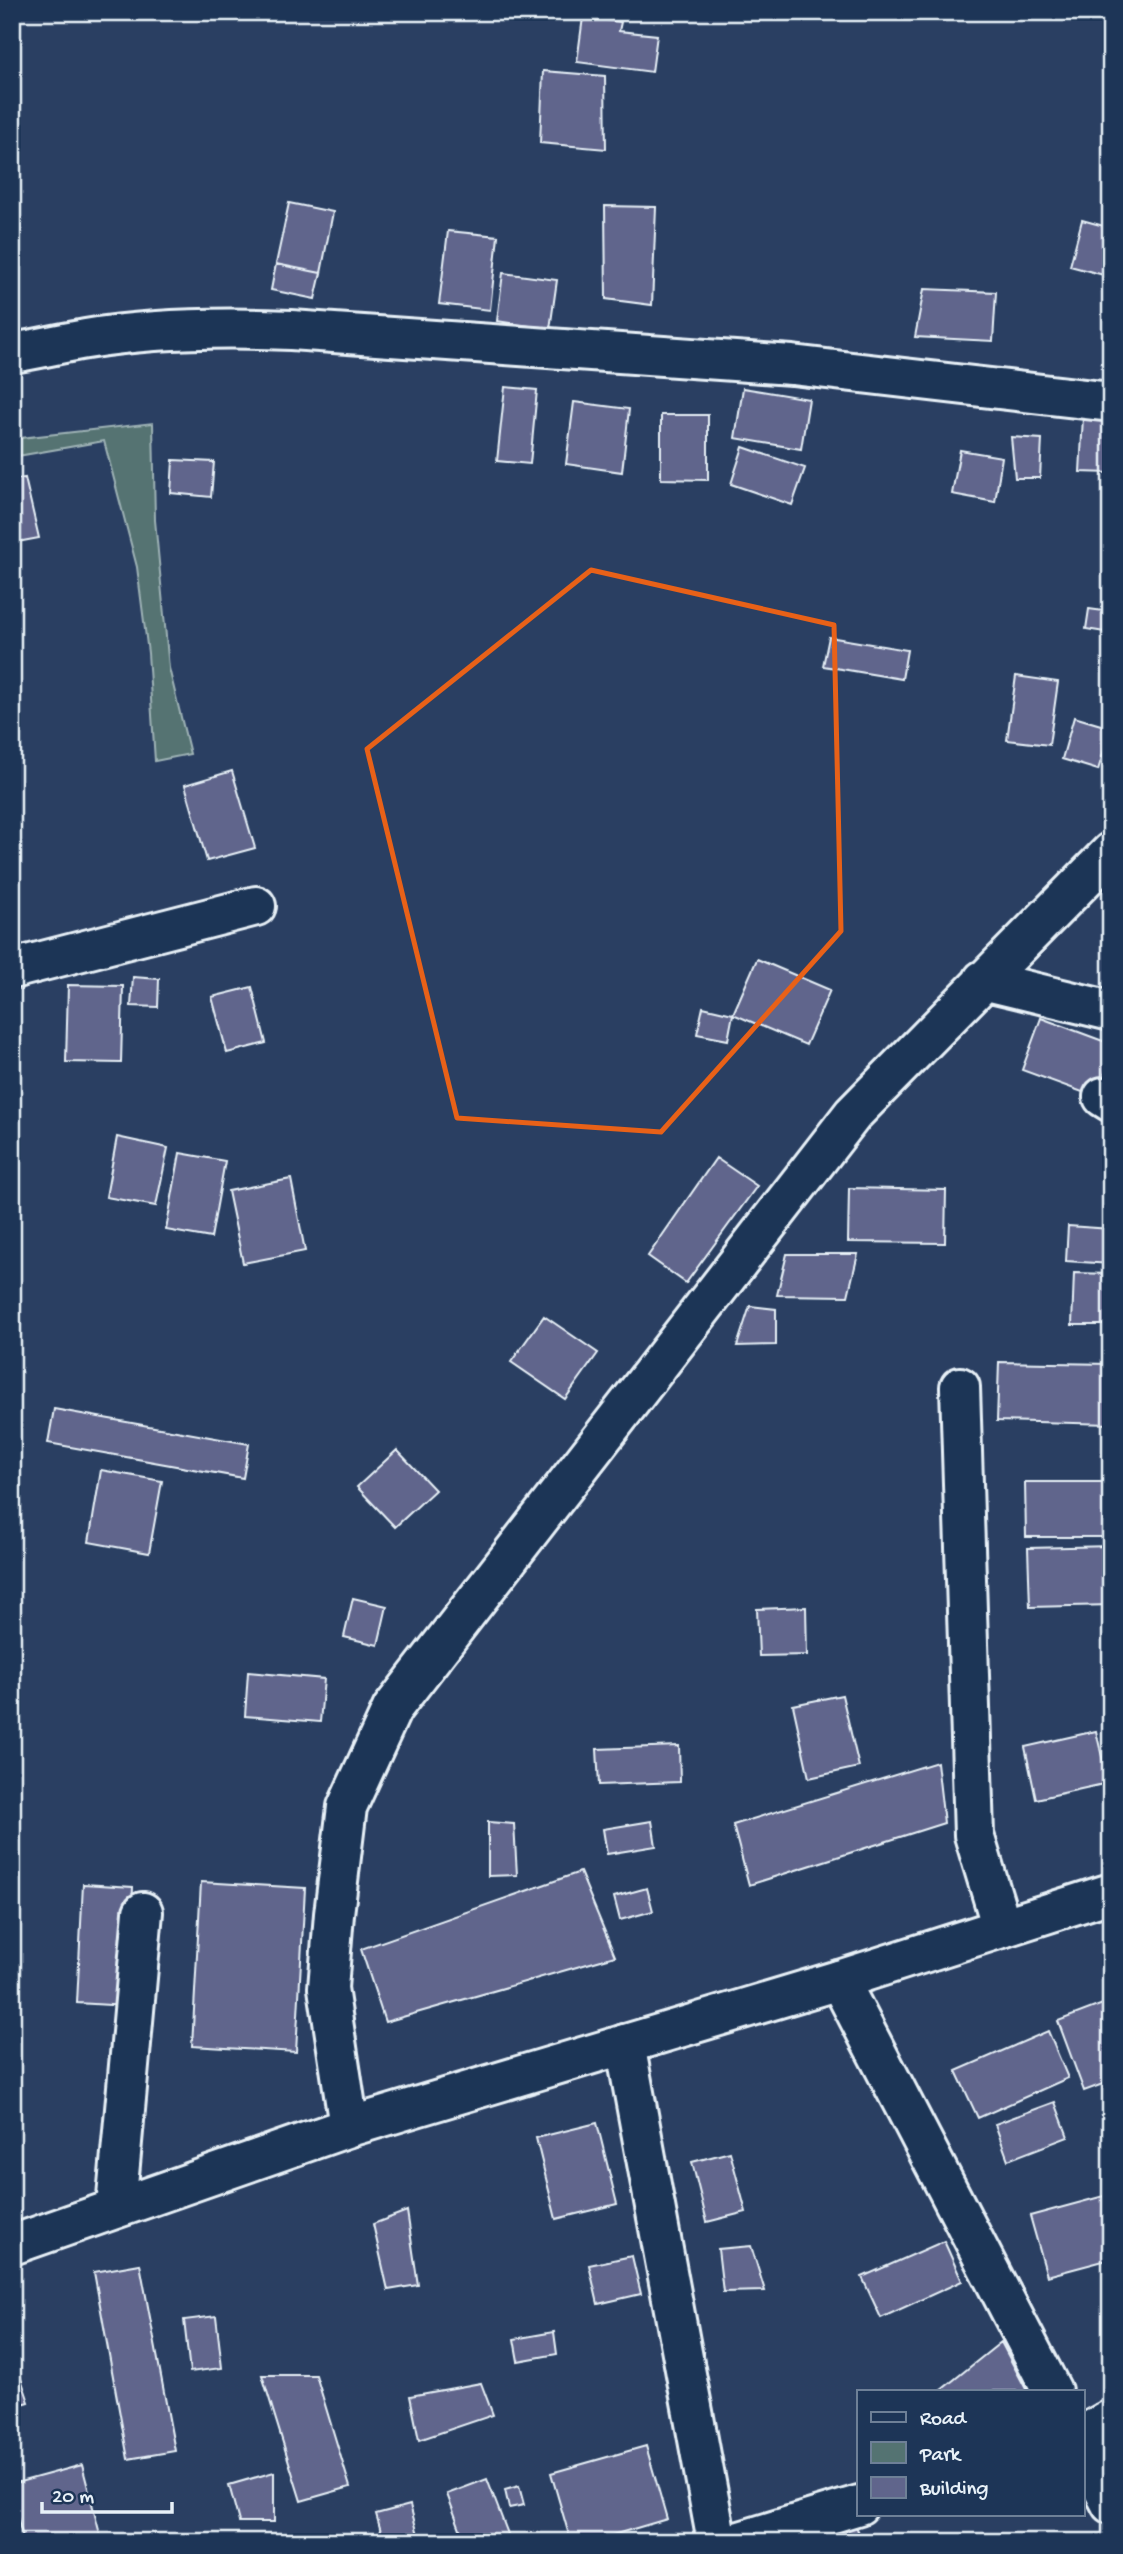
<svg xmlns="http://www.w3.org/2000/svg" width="1123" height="2554" font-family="'Gochi Hand',sans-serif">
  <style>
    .green { fill: #547372; stroke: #9eb2b5; stroke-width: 2 }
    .building { fill: #60658c; stroke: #e8f1f8; stroke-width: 2 }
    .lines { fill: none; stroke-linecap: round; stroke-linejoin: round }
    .minor-casing { stroke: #e8f1f8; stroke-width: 44 }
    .major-casing { stroke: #e8f1f8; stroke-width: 44 }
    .minor { stroke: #1d3557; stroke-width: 38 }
    .major { stroke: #1d3557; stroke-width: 38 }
    .marked { fill: none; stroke: #e86118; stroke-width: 5; stroke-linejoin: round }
  </style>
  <rect width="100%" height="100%" fill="#2a3f62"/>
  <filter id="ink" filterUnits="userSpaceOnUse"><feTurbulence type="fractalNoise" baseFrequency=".0143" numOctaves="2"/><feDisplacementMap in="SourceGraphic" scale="14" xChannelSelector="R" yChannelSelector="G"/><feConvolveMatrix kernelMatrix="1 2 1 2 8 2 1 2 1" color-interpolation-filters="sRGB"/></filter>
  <g filter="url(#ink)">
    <path class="green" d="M 153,423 L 155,520 L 169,668 L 190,754 L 155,761 L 148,653 L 137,567 L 104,441 L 12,457 L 12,439 Z"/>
    <path class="building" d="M 583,17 L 621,22 L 619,31 L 657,35 L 652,72 L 577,62 Z
      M 543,71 L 605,76 L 606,149 L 540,143 Z
      M 289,203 L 333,212 L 321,273 L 276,264 Z
      M 605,206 L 656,207 L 652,305 L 606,299 Z
      M 1082,220 L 1111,228 L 1111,277 L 1070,266 Z
      M 448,231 L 498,236 L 490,310 L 439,304 Z
      M 276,264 L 321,273 L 315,299 L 271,290 Z
      M 503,273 L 557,280 L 550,329 L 497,321 Z
      M 924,289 L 996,292 L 993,341 L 915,337 Z
      M 505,387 L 537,390 L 530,464 L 497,461 Z
      M 743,388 L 809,399 L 801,449 L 735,438 Z
      M 574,402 L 629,409 L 622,472 L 566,464 Z
      M 661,415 L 708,415 L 708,480 L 661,479 Z
      M 1083,417 L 1111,421 L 1111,473 L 1080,472 Z
      M 1011,437 L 1042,439 L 1040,478 L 1015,478 Z
      M 743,447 L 805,468 L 792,505 L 731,484 Z
      M 960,450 L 1002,457 L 995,502 L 952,494 Z
      M 173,460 L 214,462 L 211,497 L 171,493 Z
      M 25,478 L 39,538 L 12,543 L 12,480 Z
      M 1089,609 L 1111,612 L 1111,633 L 1086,629 Z
      M 829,637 L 907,650 L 902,679 L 823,666 Z
      M 1016,676 L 1058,682 L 1049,745 L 1007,740 Z
      M 1074,717 L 1111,728 L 1098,770 L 1062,759 Z
      M 232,771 L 255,848 L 207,861 L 185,785 Z
      M 757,959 L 830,990 L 806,1045 L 733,1014 Z
      M 133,977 L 159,979 L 158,1007 L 131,1006 Z
      M 68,985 L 123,986 L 121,1063 L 66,1062 Z
      M 252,987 L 266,1043 L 227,1053 L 212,997 Z
      M 703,1007 L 733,1014 L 728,1040 L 697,1034 Z
      M 1041,1018 L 1111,1044 L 1111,1056 L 1096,1097 L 1022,1070 Z
      M 117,1137 L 168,1148 L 156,1206 L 106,1197 Z
      M 180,1153 L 225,1161 L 211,1238 L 166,1230 Z
      M 716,1158 L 757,1186 L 686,1283 L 648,1256 Z
      M 291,1179 L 305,1251 L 243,1263 L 228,1191 Z
      M 849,1188 L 946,1190 L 945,1243 L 848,1242 Z
      M 1068,1226 L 1111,1229 L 1111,1264 L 1066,1261 Z
      M 787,1254 L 858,1254 L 848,1296 L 777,1295 Z
      M 1074,1273 L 1111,1274 L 1111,1325 L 1072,1325 Z
      M 750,1306 L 776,1309 L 776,1345 L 737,1346 Z
      M 544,1316 L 598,1353 L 565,1399 L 511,1362 Z
      M 999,1362 L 1111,1364 L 1111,1424 L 997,1421 Z
      M 54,1409 L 249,1444 L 243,1478 L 48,1443 Z
      M 397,1450 L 435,1490 L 395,1527 L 357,1487 Z
      M 101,1470 L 162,1481 L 149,1553 L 89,1542 Z
      M 1025,1482 L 1111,1482 L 1111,1537 L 1026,1537 Z
      M 1111,1546 L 1111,1605 L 1030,1607 L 1028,1548 Z
      M 353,1598 L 387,1606 L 378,1645 L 344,1637 Z
      M 806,1607 L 807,1655 L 759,1656 L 757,1609 Z
      M 248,1672 L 324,1679 L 320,1722 L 245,1716 Z
      M 842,1695 L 859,1767 L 809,1778 L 793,1705 Z
      M 1096,1731 L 1108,1783 L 1036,1799 L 1025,1747 Z
      M 679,1746 L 680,1782 L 599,1785 L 597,1749 Z
      M 937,1762 L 944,1823 L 749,1885 L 733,1825 Z
      M 652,1821 L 656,1846 L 607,1854 L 603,1829 Z
      M 488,1822 L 514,1824 L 517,1875 L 488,1876 Z
      M 580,1872 L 615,1956 L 385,2022 L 361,1949 Z
      M 201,1882 L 305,1888 L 296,2052 L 192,2046 Z
      M 83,1884 L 133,1887 L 127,2006 L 77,2003 Z
      M 647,1888 L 653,1911 L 620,1920 L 614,1897 Z
      M 1108,2002 L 1111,2011 L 1111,2081 L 1084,2091 L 1058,2021 Z
      M 1048,2031 L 1068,2078 L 978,2118 L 956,2071 Z
      M 1055,2102 L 1068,2137 L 1008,2160 L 995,2124 Z
      M 597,2123 L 617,2204 L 556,2219 L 536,2138 Z
      M 730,2152 L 746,2212 L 707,2222 L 692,2162 Z
      M 1111,2194 L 1111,2259 L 1047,2276 L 1030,2216 Z
      M 407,2211 L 418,2285 L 388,2290 L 373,2224 Z
      M 944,2241 L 962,2281 L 881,2318 L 862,2277 Z
      M 751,2246 L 765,2291 L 723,2292 L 718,2249 Z
      M 632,2256 L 641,2294 L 598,2304 L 589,2265 Z
      M 140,2264 L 175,2451 L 128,2459 L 94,2272 Z
      M 216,2316 L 222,2368 L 190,2372 L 184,2320 Z
      M 554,2332 L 557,2354 L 518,2361 L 514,2339 Z
      M 1001,2342 L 1027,2391 L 940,2391 Z
      M 12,2352 L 29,2402 L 12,2407 Z
      M 262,2375 L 316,2375 L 350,2487 L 301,2501 Z
      M 481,2383 L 493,2415 L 419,2440 L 410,2396 Z
      M 646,2446 L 667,2519 L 589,2542 L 571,2542 L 551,2473 Z
      M 82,2465 L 102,2542 L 24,2542 L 12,2497 L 12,2484 Z
      M 274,2472 L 274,2522 L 239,2522 L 229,2485 Z
      M 487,2479 L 511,2542 L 465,2542 L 447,2494 Z
      M 519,2486 L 524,2505 L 509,2508 L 505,2490 Z
      M 410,2505 L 420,2542 L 384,2542 L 376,2514 Z
      M 855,2524 L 863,2542 L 816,2542 Z"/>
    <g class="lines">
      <g class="minor-casing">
        <path id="minor" d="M 12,353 C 37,349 62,343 86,339 C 154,328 223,327 291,330 L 792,365 L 1111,402
          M 12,969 L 256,906
          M 983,980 L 1111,1011
          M 1103,1097 L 1111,1102
          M 960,1387 L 974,1835 L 1002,1928
          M 839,1980 L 1052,2391
          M 625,2044 L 717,2542
          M 349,2127 L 328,1988 L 334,1914 L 347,1807 L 392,1709 L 853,1114 L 1111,852
          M 116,2208 L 143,1912
          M 1083,2435 L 1111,2419
          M 1083,2450 L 1111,2504
          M 737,2542 L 859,2505"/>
      </g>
      <g class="major-casing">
        <path id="major" d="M 12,2245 L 349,2127 L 839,1980 L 1111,1893"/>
      </g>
      <use href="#minor" class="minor"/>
      <use href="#major" class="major"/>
    </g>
  </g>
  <path class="marked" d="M 591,570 L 834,625 L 841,931 L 661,1132 L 457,1118 L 367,749 Z"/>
  <rect width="1123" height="2554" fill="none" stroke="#1d3557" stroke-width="42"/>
  <rect x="21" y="21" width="1081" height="2512" fill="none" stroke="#e8f1f8" stroke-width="2.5" filter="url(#ink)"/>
  <rect x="857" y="2390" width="228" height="126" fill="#1d3557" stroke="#6e8097" stroke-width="2"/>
  <rect x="871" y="2412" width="35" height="10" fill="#1d3557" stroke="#6e8097" stroke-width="2"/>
  <text x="920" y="2424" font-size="21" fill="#e8f1f8">Road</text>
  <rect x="871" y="2442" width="35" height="21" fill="#547372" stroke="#6e8097" stroke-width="2"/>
  <text x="920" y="2460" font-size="21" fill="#e8f1f8">Park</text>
  <rect x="871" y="2477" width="35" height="21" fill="#60658c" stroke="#6e8097" stroke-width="2"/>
  <text x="920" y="2494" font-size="21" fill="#e8f1f8">Building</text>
  <path d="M42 2502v10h130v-10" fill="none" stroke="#e8f1f8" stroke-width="3.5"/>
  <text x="52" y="2502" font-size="21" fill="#e8f1f8" stroke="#1d3557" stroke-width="5" paint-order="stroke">20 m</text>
</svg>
